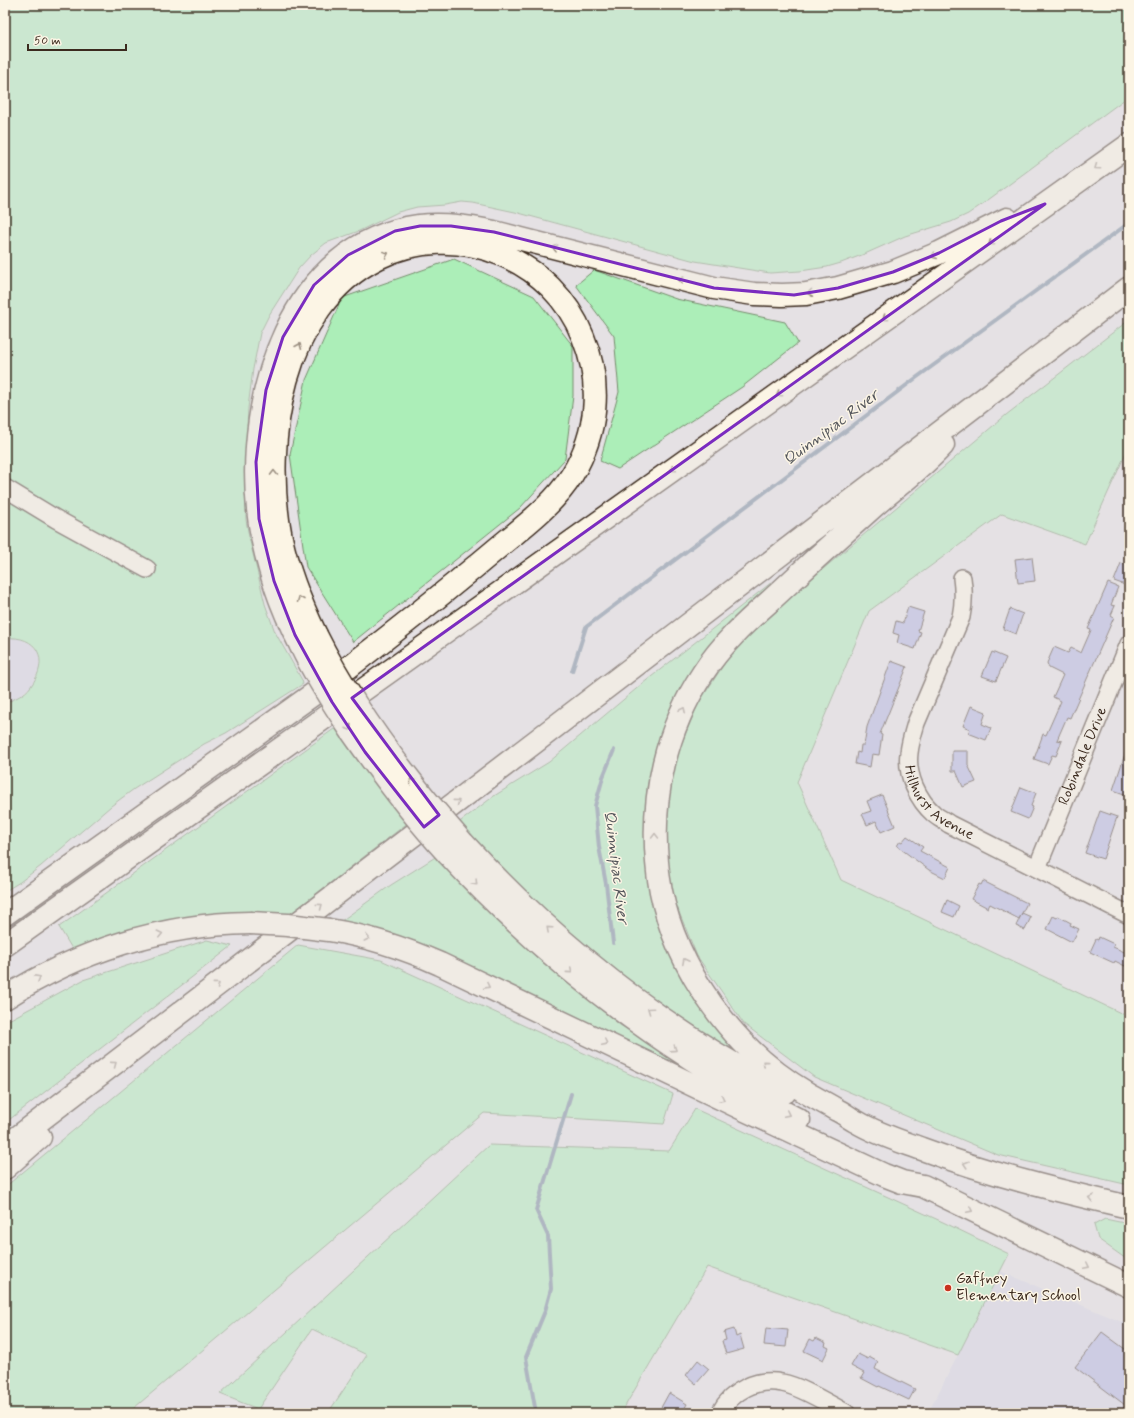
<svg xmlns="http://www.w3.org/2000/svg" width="1134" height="1418" font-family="Mynerve,sans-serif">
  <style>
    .built { fill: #d5d3e4 }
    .green { fill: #aceeb8; stroke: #748c6b }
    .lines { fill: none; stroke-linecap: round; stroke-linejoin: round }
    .stream { stroke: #6e8298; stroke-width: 4 }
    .building { fill: #afb2e3; stroke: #3b2a1e }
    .minor-casing { stroke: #3b2a1e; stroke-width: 20 }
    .highway-casing { stroke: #3b2a1e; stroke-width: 25 }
    .minor { stroke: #fcf5e5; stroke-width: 17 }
    .highway { stroke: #fcf5e5; stroke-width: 22 }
    .highway-bridge-casing { stroke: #3b2a1e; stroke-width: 25; stroke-linecap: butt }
    .highway-bridge { stroke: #fcf5e5; stroke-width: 22 }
    .oneway { stroke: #9c9082 }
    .marked { fill: none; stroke: #7b2cbf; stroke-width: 3; stroke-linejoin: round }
    .poi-dot { fill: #c8321e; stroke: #fcf5e5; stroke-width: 1.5 }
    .labels { text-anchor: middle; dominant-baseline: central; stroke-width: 3; stroke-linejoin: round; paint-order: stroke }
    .street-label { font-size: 15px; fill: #3b2a1e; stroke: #fcf5e5 }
    .poi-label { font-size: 15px; fill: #3b2a1e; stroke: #fcf5e5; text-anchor: start }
    .water-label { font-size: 16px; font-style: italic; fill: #54565b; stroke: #fcf5e5 }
  </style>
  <rect width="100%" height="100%" fill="#e5e1e4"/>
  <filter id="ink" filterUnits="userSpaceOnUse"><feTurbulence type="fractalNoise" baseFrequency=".025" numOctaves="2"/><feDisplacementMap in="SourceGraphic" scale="8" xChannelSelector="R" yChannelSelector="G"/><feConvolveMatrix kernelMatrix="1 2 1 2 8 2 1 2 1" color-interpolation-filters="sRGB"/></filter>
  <g filter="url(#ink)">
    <path class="built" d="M 16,637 L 31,644 L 38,652 L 40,667 L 31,686 L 18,697 L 5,703 L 5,638 Z
      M 950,1250 L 1129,1325 L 1129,1413 L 928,1413 L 958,1355 Z"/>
    <path class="green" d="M 5,5 L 1129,5 L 1129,96 L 988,200 L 968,214 L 951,222 L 905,236 L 867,253 L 841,263 L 827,267 L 800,271 L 770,273 L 695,261 L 515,212 L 473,203 L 462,202 L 445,205 L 417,207 L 398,212 L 359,231 L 326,243 L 311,255 L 299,268 L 269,315 L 260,333 L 253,369 L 248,408 L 245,465 L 246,520 L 249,537 L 265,604 L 275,632 L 302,680 L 303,684 L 226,733 L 204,744 L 134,789 L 111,806 L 41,866 L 20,882 L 5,891 L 5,703 C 14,699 25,695 31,686 C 50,660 38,635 5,638 Z
      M 454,259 L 534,296 L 573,346 L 573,396 L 565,459 L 520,508 L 353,642 L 306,567 L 290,454 L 306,380 L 342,298 Z
      M 594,270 L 676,299 L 785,322 L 798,343 L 742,387 L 618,469 L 600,461 L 619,392 L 614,336 L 576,285 Z
      M 1129,320 L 1129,446 L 1085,544 L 1002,514 L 869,611 L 797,782 L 841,880 L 1129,1017 L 1129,1185 L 998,1155 L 814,1077 L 744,1024 L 697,956 L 665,878 L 667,792 L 680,747 L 698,704 L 741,638 L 1006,415 Z
      M 772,582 L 775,585 L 694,669 L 661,733 L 647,787 L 646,846 L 652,901 L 669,950 L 681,978 L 696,1001 L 731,1044 L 727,1049 L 685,1022 L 623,979 L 517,887 L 457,824 L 494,796 L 549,762 L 642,684 Z
      M 338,726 L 409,822 L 286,917 L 74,952 L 59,927 Z
      M 437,856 L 515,936 L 537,958 L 620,1025 L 711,1080 L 709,1085 L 337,924 L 391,885 Z
      M 207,940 L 232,946 L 5,1123 L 5,1022 L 83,980 Z
      M 298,945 L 381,960 L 673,1094 L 664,1124 L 484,1113 L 128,1413 L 5,1413 L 5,1187 Z
      M 695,1109 L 945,1223 L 1009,1254 L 958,1355 L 707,1267 L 621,1413 L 328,1413 L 367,1355 L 312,1329 L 258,1409 L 220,1394 L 489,1145 L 669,1151 Z
      M 1105,1219 L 1129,1224 L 1129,1261 L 1098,1239 L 1094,1225 Z"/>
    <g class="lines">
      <path class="stream" d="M 572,671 L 586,627 L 916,378 L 1129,223
        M 613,943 L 606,884 L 599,847 L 595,806 L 603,777 L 614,750
        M 536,1413 L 526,1357 L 545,1311 L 551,1289 L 548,1236 L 536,1210 L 571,1094"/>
    </g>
    <path class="building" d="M 1032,557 L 1035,581 L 1018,583 L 1015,559 Z
      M 1121,563 L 1129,566 L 1129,573 L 1125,585 L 1114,581 Z
      M 1108,583 L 1118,587 L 1111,605 L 1115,606 L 1111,615 L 1114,617 L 1070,718 L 1067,717 L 1057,740 L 1062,741 L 1056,756 L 1052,755 L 1048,764 L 1034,759 L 1043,734 L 1046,735 L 1061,701 L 1053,697 L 1063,675 L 1049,668 L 1047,663 L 1054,647 L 1068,653 L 1071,648 L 1081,653 L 1091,630 L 1088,629 Z
      M 908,607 L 924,612 L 918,631 L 921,632 L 915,649 L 897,643 L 899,635 L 893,633 L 896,621 L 903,623 Z
      M 1010,609 L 1023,614 L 1016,634 L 1003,629 Z
      M 992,652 L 1006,658 L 996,681 L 982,676 Z
      M 891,661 L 907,667 L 880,734 L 882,735 L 879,755 L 872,754 L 870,767 L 855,764 L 857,752 L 860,753 L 861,745 L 864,745 L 867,727 Z
      M 971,706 L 986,712 L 982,724 L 991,728 L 986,740 L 968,733 L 970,729 L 963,726 Z
      M 1127,748 L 1129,749 L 1129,788 L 1127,795 L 1113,790 Z
      M 952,751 L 968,751 L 968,765 L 976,782 L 963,787 L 956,771 L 952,771 Z
      M 1021,787 L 1036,793 L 1031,806 L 1033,807 L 1028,819 L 1011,812 Z
      M 882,795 L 895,826 L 881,832 L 876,821 L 867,825 L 862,814 L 871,811 L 867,801 Z
      M 1100,811 L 1117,817 L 1103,859 L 1085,853 Z
      M 907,836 L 923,847 L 920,851 L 950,867 L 945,878 L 929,870 L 897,846 L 900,841 L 902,842 Z
      M 983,881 L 1027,903 L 1019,919 L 990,904 L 988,908 L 971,899 L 979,884 L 981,885 Z
      M 947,900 L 959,906 L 954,917 L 942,912 Z
      M 1022,913 L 1031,917 L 1025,930 L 1016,926 Z
      M 1053,916 L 1057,918 L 1058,916 L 1071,923 L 1070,925 L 1079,929 L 1072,942 L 1047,929 Z
      M 1099,937 L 1114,944 L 1113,947 L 1129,954 L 1129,968 L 1115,961 L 1114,963 L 1090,952 L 1096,939 L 1098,940 Z
      M 766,1328 L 788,1330 L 786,1347 L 764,1345 Z
      M 734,1329 L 736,1337 L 740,1335 L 744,1349 L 726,1354 L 722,1341 L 726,1340 L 724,1332 Z
      M 1102,1332 L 1129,1352 L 1129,1408 L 1075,1367 Z
      M 816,1338 L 826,1343 L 825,1346 L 829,1348 L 823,1360 L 804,1351 L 810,1339 L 814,1341 Z
      M 858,1354 L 868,1359 L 869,1357 L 878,1362 L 875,1369 L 915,1389 L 909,1400 L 879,1386 L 878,1387 L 861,1378 L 864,1373 L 851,1366 Z
      M 698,1360 L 709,1369 L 696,1384 L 686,1375 Z
      M 669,1393 L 687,1404 L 682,1413 L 658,1413 Z"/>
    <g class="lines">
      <g class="minor-casing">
        <g id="minor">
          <path d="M 5,488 L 56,519 L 147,569"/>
          <path id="s1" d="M 962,578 C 964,592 964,603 961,617 L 916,723 C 913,733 910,743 909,753 C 906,775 918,800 934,814 C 938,818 944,820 949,824 L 1129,915"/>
          <path id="s2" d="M 1037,868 L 1129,644"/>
          <path d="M 720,1413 C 732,1390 757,1378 782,1383 C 800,1386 829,1404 846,1413"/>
        </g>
      </g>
      <g class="highway-casing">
        <path id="highway" d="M 943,445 C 922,468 897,486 873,507 C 838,538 804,569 770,601 C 745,623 721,645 703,673 C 666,729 651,796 657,862 C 660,903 674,942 694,977 C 722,1025 759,1065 807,1093 C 817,1099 827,1104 837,1110 C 844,1113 850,1119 857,1122 C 877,1134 900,1141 922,1149 C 989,1174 1059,1191 1129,1207
          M 301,646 C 279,603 263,557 258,509 C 246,397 290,243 419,226 C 444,223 469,227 494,232 L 714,288 L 754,294 L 782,295 L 806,294 L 838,288 L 893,272 L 939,253 L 1007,219
          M 463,843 C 556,944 663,1030 785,1092
          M 448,854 C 550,964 665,1053 799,1120
          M 5,914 L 319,690 C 378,645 437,599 494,551 C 521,528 553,506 572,475 C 598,432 602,383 583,337 C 568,299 539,270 500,254 C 461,238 416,239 378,258 C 282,306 262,442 281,538 C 288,572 301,604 316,635
          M 329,930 C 367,936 404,948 440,964 L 743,1109 L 884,1175 L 902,1182 L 923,1186 L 1129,1286
          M 5,945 L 1129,145
          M 5,998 C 78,951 163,924 250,923
          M 5,1147 L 1129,288
          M 5,1168 L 40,1137"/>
      </g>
      <use href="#minor" class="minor"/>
      <use href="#highway" class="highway"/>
      <g class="highway-bridge-casing">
        <path id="highway-bridge" d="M 316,635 C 354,711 407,780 463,843
          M 301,646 C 315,676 334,705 352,732 C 382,775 413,816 448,854
          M 250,923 L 288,925 L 329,930"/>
      </g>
      <use href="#highway-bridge" class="highway-bridge"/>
    </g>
    <defs><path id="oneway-chevron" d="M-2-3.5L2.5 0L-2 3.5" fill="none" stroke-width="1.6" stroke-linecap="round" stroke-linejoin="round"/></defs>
    <g class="oneway">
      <use href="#oneway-chevron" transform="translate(1097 167) rotate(145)"/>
      <use href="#oneway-chevron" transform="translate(991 243) rotate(145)"/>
      <use href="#oneway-chevron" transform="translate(555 248) rotate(-166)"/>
      <use href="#oneway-chevron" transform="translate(386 254) rotate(-23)"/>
      <use href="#oneway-chevron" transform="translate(934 256) rotate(157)"/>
      <use href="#oneway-chevron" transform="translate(681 280) rotate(-166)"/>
      <use href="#oneway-chevron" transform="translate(810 293) rotate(173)"/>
      <use href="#oneway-chevron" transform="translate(885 318) rotate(145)"/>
      <use href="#oneway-chevron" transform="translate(299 346) rotate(-67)"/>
      <use href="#oneway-chevron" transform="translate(779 394) rotate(145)"/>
      <use href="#oneway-chevron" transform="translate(673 469) rotate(145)"/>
      <use href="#oneway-chevron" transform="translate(274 473) rotate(-91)"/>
      <use href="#oneway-chevron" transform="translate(300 599) rotate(-112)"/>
      <use href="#oneway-chevron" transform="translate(683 710) rotate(-65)"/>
      <use href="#oneway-chevron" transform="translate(349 728) rotate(56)"/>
      <use href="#oneway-chevron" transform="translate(412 781) rotate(-128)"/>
      <use href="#oneway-chevron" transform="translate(457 802) rotate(-37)"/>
      <use href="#oneway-chevron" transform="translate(655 836) rotate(-90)"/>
      <use href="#oneway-chevron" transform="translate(475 883) rotate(46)"/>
      <use href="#oneway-chevron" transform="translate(320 906) rotate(-37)"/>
      <use href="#oneway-chevron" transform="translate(549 929) rotate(-138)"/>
      <use href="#oneway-chevron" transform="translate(160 934) rotate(-13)"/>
      <use href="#oneway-chevron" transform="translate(367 938) rotate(14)"/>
      <use href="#oneway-chevron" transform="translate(685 961) rotate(-117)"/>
      <use href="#oneway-chevron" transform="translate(570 971) rotate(40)"/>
      <use href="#oneway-chevron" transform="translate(38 978) rotate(-29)"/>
      <use href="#oneway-chevron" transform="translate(217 985) rotate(-37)"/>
      <use href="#oneway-chevron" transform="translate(487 986) rotate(26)"/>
      <use href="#oneway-chevron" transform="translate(650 1010) rotate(-145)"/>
      <use href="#oneway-chevron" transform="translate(605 1043) rotate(26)"/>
      <use href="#oneway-chevron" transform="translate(674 1049) rotate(33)"/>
      <use href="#oneway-chevron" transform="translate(765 1063) rotate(-140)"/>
      <use href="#oneway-chevron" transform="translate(114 1064) rotate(-37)"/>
      <use href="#oneway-chevron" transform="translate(722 1099) rotate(26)"/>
      <use href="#oneway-chevron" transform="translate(787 1114) rotate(26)"/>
      <use href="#oneway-chevron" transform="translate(966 1164) rotate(-162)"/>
      <use href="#oneway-chevron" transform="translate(1091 1198) rotate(-167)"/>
      <use href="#oneway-chevron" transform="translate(970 1210) rotate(26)"/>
      <use href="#oneway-chevron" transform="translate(1087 1266) rotate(26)"/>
    </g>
  </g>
  <path d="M0 0H1134V1418H0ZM 1045,204 L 352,698 L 439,815 L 424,827 L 365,752 L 332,702 L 295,635 L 274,581 L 259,519 L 256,462 L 266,390 L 283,337 L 314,285 L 348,255 L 395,231 L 420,226 L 451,226 L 494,232 L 714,288 L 794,295 L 838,288 L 893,272 L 939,253 L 1001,221 Z" fill="#e5e1e4" fill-opacity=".55" fill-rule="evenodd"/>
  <path class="marked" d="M 1045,204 L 352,698 L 439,815 L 424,827 L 365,752 L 332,702 L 295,635 L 274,581 L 259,519 L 256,462 L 266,390 L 283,337 L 314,285 L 348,255 L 395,231 L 420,226 L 451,226 L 494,232 L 714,288 L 794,295 L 838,288 L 893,272 L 939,253 L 1001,221 Z"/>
  <circle class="poi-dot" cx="948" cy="1288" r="4"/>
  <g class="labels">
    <g class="street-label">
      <text stroke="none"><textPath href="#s2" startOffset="121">Robindale Drive</textPath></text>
      <text stroke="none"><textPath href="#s1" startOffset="248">Hillhurst Avenue</textPath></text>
    </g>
    <g class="poi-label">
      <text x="956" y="1279">Gaffney<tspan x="956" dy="17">Elementary School</tspan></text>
    </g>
    <g class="water-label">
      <text transform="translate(831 428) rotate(-37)">Quinnipiac River</text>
      <text transform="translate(616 867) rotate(83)">Quinnipiac River</text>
    </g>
  </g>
  <rect width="1134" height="1418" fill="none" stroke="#fcf5e5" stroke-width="20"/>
  <rect x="10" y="10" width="1114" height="1398" fill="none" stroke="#3b2a1e" stroke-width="1.5" filter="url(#ink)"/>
  <path d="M28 44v6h98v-6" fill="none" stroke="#3b2a1e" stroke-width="2"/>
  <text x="34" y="44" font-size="12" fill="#3b2a1e" stroke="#fcf5e5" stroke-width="3" paint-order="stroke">50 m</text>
</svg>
